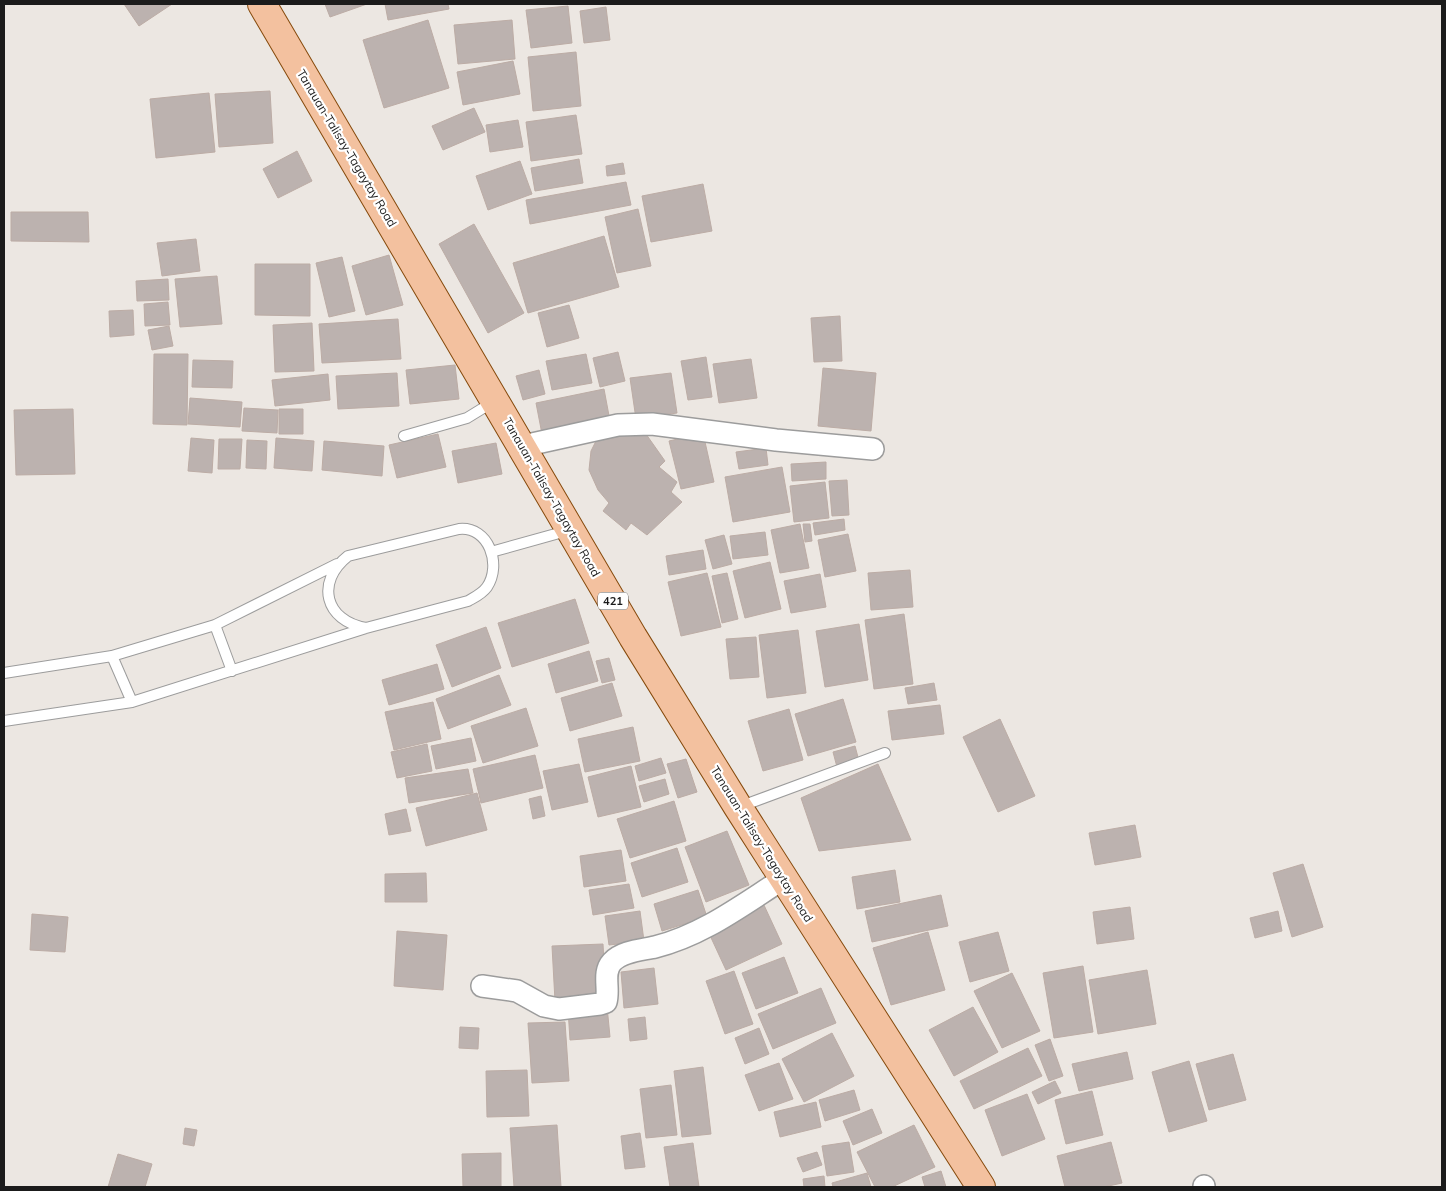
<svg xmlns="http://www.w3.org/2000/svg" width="1446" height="1191" font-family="Mulish,sans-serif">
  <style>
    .building { fill: #bcb2af; stroke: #bcaca5 }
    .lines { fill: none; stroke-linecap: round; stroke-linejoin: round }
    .lane-casing { stroke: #9c9c9c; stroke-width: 12 }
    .street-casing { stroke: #9c9c9c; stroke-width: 24 }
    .primary-casing { stroke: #864a0c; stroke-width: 30 }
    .lane { stroke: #fff; stroke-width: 10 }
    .street { stroke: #fff; stroke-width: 21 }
    .primary { stroke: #f3c19f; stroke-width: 28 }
    .labels { text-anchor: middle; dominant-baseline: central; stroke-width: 4.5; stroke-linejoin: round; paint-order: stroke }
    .shield { fill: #fff; stroke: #5f5f5f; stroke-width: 1 }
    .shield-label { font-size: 11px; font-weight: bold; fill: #1b1b1b }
    .street-label { font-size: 12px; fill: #1b1b1b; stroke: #fff }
  </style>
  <rect width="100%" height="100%" fill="#ece7e2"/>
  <path class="building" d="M 124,4 L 172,4 L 139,26 Z
    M 325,4 L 367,4 L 330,17 Z
    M 385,4 L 448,4 L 449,9 L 388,20 Z
    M 568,6 L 572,43 L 531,48 L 526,10 Z
    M 606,7 L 610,40 L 584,43 L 580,11 Z
    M 428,20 L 449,88 L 384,108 L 363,40 Z
    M 512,20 L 515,59 L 458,64 L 454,25 Z
    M 576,52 L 581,106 L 533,111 L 528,57 Z
    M 513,61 L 520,94 L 463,105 L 457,72 Z
    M 270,91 L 273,143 L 219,147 L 215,94 Z
    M 209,93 L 215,152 L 156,158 L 150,99 Z
    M 474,108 L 485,132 L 443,150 L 432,126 Z
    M 576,115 L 582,154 L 531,161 L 526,122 Z
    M 518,120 L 523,147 L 490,152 L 486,125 Z
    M 297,151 L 312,181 L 278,198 L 263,169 Z
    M 579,159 L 583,183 L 535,191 L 531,168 Z
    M 520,161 L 532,194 L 488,210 L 476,176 Z
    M 623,163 L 625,174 L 607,176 L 606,166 Z
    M 626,182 L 631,205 L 530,224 L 526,200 Z
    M 703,184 L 712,231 L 651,242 L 642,196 Z
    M 638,209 L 651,266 L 617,273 L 605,217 Z
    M 11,212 L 88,212 L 89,242 L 11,241 Z
    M 474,224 L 524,313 L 488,333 L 439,244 Z
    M 604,236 L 619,287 L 528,313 L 513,263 Z
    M 196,239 L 200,271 L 162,276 L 157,243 Z
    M 389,255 L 403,305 L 366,315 L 352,266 Z
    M 342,257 L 355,311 L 329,317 L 316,263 Z
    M 255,264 L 310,264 L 310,316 L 255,315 Z
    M 217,276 L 222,324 L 180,327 L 175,279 Z
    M 168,279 L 169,300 L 137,301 L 136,281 Z
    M 168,302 L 170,325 L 145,326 L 144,304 Z
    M 569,305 L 579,338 L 547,347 L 538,313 Z
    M 133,310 L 134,335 L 110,337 L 109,311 Z
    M 840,316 L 842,361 L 814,362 L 811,318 Z
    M 398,319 L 401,359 L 322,363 L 319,324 Z
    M 312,323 L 314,371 L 275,372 L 273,325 Z
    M 169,326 L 173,346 L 152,350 L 148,330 Z
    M 618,352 L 625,381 L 600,387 L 593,358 Z
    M 154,354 L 188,354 L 187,425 L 153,424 Z
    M 586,354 L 592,383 L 552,390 L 546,361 Z
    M 706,357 L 712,397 L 688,400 L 681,361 Z
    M 751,359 L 757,398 L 719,403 L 713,364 Z
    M 193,360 L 233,361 L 232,388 L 192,387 Z
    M 455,365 L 459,399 L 410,404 L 406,370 Z
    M 823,368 L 876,373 L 871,431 L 818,426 Z
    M 539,370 L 545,394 L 523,400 L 516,376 Z
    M 397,373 L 399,406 L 338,409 L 336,376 Z
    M 671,373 L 677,413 L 636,419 L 630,378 Z
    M 328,374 L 330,400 L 275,406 L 272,380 Z
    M 604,389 L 610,421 L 542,434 L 536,403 Z
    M 190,398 L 242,402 L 240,427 L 188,424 Z
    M 244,408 L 278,410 L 277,433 L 242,431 Z
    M 73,409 L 75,474 L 16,475 L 14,410 Z
    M 279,409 L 303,409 L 303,434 L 279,434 Z
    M 641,427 L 665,461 L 659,467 L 677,482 L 671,492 L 682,502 L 647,535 L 631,523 L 626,530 L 603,511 L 609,503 L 598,490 L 589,470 L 591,451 L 598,437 Z
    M 703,433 L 714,482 L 681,489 L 669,441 Z
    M 438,434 L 446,467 L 397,478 L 389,445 Z
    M 191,438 L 214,440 L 212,473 L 188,471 Z
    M 276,438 L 314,441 L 312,471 L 274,468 Z
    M 219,439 L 242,439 L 240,469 L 218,469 Z
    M 247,440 L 267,441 L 266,469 L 246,468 Z
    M 324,441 L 384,446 L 382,476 L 322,470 Z
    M 496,443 L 502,474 L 458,483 L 452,451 Z
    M 766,448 L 768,465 L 739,469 L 736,452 Z
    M 826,462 L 826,479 L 792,481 L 791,464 Z
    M 782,467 L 790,512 L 733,522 L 725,477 Z
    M 847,480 L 849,515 L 832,516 L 829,481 Z
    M 825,482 L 829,518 L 794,522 L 790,486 Z
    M 844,519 L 845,530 L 815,535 L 813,523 Z
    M 800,524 L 809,568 L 780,573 L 771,530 Z
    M 803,524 L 810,524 L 812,541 L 805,542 Z
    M 765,532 L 768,555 L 733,559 L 730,536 Z
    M 848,534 L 856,571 L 825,577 L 818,540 Z
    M 724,535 L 732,564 L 713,569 L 705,540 Z
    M 703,550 L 706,569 L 669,575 L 666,556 Z
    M 770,562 L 781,609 L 745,618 L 733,571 Z
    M 910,570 L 913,607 L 871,610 L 868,573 Z
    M 707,573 L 721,627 L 681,636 L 668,582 Z
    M 727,573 L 738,619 L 722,623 L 712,576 Z
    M 820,574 L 826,607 L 791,613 L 784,581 Z
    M 575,599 L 589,643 L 512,667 L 498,623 Z
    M 904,614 L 913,684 L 874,689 L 865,620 Z
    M 859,624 L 868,680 L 825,687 L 816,631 Z
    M 486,627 L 501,668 L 452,687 L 436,645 Z
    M 798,630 L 806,693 L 767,698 L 759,635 Z
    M 756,637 L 759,677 L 730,679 L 726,639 Z
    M 589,651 L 598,681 L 556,693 L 548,664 Z
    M 609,658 L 615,680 L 602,683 L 596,661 Z
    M 437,664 L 444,689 L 389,705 L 382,680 Z
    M 499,675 L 511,705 L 448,729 L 436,699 Z
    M 612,683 L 622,716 L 570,731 L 561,698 Z
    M 934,683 L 937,700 L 908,704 L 905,688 Z
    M 843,699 L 856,742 L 808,756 L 795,714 Z
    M 433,702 L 441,739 L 394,750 L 385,712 Z
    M 940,705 L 944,734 L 892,740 L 888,711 Z
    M 526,708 L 538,746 L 483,763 L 471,726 Z
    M 789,709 L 803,760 L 763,771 L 748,721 Z
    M 1000,719 L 1035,796 L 998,812 L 963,737 Z
    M 633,727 L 640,761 L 585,772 L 578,739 Z
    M 471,738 L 476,761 L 436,769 L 431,746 Z
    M 427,744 L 432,771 L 397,778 L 391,752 Z
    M 855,746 L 859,761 L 837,767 L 833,752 Z
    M 535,755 L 543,788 L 481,803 L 473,769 Z
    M 661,758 L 666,773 L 639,781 L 635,766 Z
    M 686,759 L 697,792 L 678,798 L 667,764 Z
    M 579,764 L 588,802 L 552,810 L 543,771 Z
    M 878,764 L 911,840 L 819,851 L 801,798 Z
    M 631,766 L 641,807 L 598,817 L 588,777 Z
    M 468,769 L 473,793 L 409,803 L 405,778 Z
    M 665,779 L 669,794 L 644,802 L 639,786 Z
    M 477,793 L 487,830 L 426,846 L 416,808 Z
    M 541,796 L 545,816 L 533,819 L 529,799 Z
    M 674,801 L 686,841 L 630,858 L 617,819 Z
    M 406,809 L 411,831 L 389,835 L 385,814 Z
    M 1135,825 L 1141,857 L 1095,865 L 1089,833 Z
    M 727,831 L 749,885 L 706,902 L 685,847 Z
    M 677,848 L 688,882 L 642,897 L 631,863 Z
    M 621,850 L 626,881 L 584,887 L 580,856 Z
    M 1303,864 L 1323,927 L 1292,937 L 1273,873 Z
    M 895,870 L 900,902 L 857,909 L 852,877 Z
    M 426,873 L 427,902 L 385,902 L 385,874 Z
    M 629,884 L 634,908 L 593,915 L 589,890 Z
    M 698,890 L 707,917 L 662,931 L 654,904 Z
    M 941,895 L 948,926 L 872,942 L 865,911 Z
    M 763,903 L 782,944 L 726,970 L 707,929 Z
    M 1130,907 L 1134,939 L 1097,944 L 1093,912 Z
    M 640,911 L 644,941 L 609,945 L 605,916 Z
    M 1278,911 L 1282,931 L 1255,938 L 1250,918 Z
    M 32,914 L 68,917 L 65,952 L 30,950 Z
    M 397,931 L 447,935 L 443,990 L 394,986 Z
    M 928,932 L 945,990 L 891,1005 L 873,948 Z
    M 998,932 L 1009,971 L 970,982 L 959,942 Z
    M 603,944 L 606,999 L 555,1001 L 552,946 Z
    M 784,957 L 798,993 L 756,1009 L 742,973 Z
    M 1083,966 L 1093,1032 L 1054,1038 L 1043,973 Z
    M 654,968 L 658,1004 L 624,1008 L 621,972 Z
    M 1147,970 L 1156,1024 L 1098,1034 L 1089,980 Z
    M 734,971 L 753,1024 L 725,1034 L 706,981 Z
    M 1012,973 L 1040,1031 L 1002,1048 L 974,991 Z
    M 821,988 L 836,1023 L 773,1049 L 758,1014 Z
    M 607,1006 L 610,1037 L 570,1040 L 568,1009 Z
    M 973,1007 L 998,1052 L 954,1076 L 929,1030 Z
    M 645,1017 L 647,1039 L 630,1041 L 628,1019 Z
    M 565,1022 L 569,1081 L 532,1083 L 528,1023 Z
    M 460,1027 L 479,1028 L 478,1049 L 459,1048 Z
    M 759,1028 L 769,1054 L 745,1064 L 735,1038 Z
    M 832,1033 L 854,1076 L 804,1102 L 782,1059 Z
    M 1050,1039 L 1063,1076 L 1049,1081 L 1035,1045 Z
    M 1028,1048 L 1042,1076 L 974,1109 L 960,1081 Z
    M 1127,1052 L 1133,1079 L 1079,1091 L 1072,1064 Z
    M 1233,1054 L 1246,1100 L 1209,1110 L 1196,1064 Z
    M 1189,1061 L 1207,1121 L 1169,1132 L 1152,1072 Z
    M 779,1063 L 793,1099 L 759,1111 L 745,1075 Z
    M 703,1067 L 711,1134 L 682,1137 L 674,1071 Z
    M 527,1070 L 529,1116 L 487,1117 L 486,1071 Z
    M 1055,1081 L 1061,1093 L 1038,1104 L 1032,1092 Z
    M 671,1085 L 677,1135 L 646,1138 L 640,1089 Z
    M 854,1090 L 860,1110 L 825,1121 L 819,1100 Z
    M 1092,1091 L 1103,1135 L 1066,1144 L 1055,1100 Z
    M 1027,1094 L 1045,1139 L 1002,1156 L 985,1110 Z
    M 816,1102 L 821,1127 L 780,1137 L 774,1112 Z
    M 872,1109 L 882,1133 L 853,1145 L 843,1121 Z
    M 557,1125 L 561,1187 L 514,1187 L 510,1128 Z
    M 914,1125 L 935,1167 L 892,1187 L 875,1187 L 857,1152 Z
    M 185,1128 L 197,1130 L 194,1146 L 183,1144 Z
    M 640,1133 L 645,1167 L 625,1169 L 621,1136 Z
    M 849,1142 L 854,1172 L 827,1176 L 822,1146 Z
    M 1111,1142 L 1122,1183 L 1104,1187 L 1065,1187 L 1057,1156 Z
    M 693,1143 L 699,1187 L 670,1187 L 664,1147 Z
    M 817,1152 L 822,1165 L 803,1172 L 797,1158 Z
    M 501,1153 L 501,1187 L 463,1187 L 462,1154 Z
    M 118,1154 L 152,1164 L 145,1187 L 108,1187 Z
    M 941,1171 L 946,1187 L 925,1187 L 922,1177 Z
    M 867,1173 L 871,1187 L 833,1187 L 832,1183 Z
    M 824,1176 L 825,1187 L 804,1187 L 803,1179 Z"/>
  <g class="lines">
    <g class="lane-casing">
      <path id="lane" d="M 404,436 L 467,418 L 493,402
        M 491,552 L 570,530
        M 215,625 L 232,671
        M 112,656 L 132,702
        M 4,673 L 112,656 L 215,625 L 337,564
        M 4,721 L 132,702 L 366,628 L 468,601 C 475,597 482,594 487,587 C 502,565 489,526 459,529 L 348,556 C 315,582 325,621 366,628
        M 739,807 L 885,753"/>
    </g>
    <g class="street-casing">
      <path id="street" d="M 523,446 L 618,425 L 652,424 L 776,440 L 873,449
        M 482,986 L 517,991 L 544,1006 L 559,1009 L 600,1004 L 606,1002 C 610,989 602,973 612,962 C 622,951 642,950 655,947 C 703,935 742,905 783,879
        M 1204,1186 L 1204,1187"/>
    </g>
    <g class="primary-casing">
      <path id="primary" d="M 262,4 L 633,637 L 738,807 L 981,1187"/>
    </g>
    <use href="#lane" class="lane"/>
    <use href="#street" class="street"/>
    <use href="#primary" class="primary"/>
  </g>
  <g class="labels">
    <rect class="shield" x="598" y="592.5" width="30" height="17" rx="4"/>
    <g class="shield-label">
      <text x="613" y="601">421</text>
    </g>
    <g class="street-label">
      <text transform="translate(347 148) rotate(59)">Tanauan-Talisay-Tagaytay Road</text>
      <text transform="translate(552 497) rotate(60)">Tanauan-Talisay-Tagaytay Road</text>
      <text transform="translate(762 844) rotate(58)">Tanauan-Talisay-Tagaytay Road</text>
    </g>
  </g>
  <rect width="1446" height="1191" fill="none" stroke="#1b1b1b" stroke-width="10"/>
</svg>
